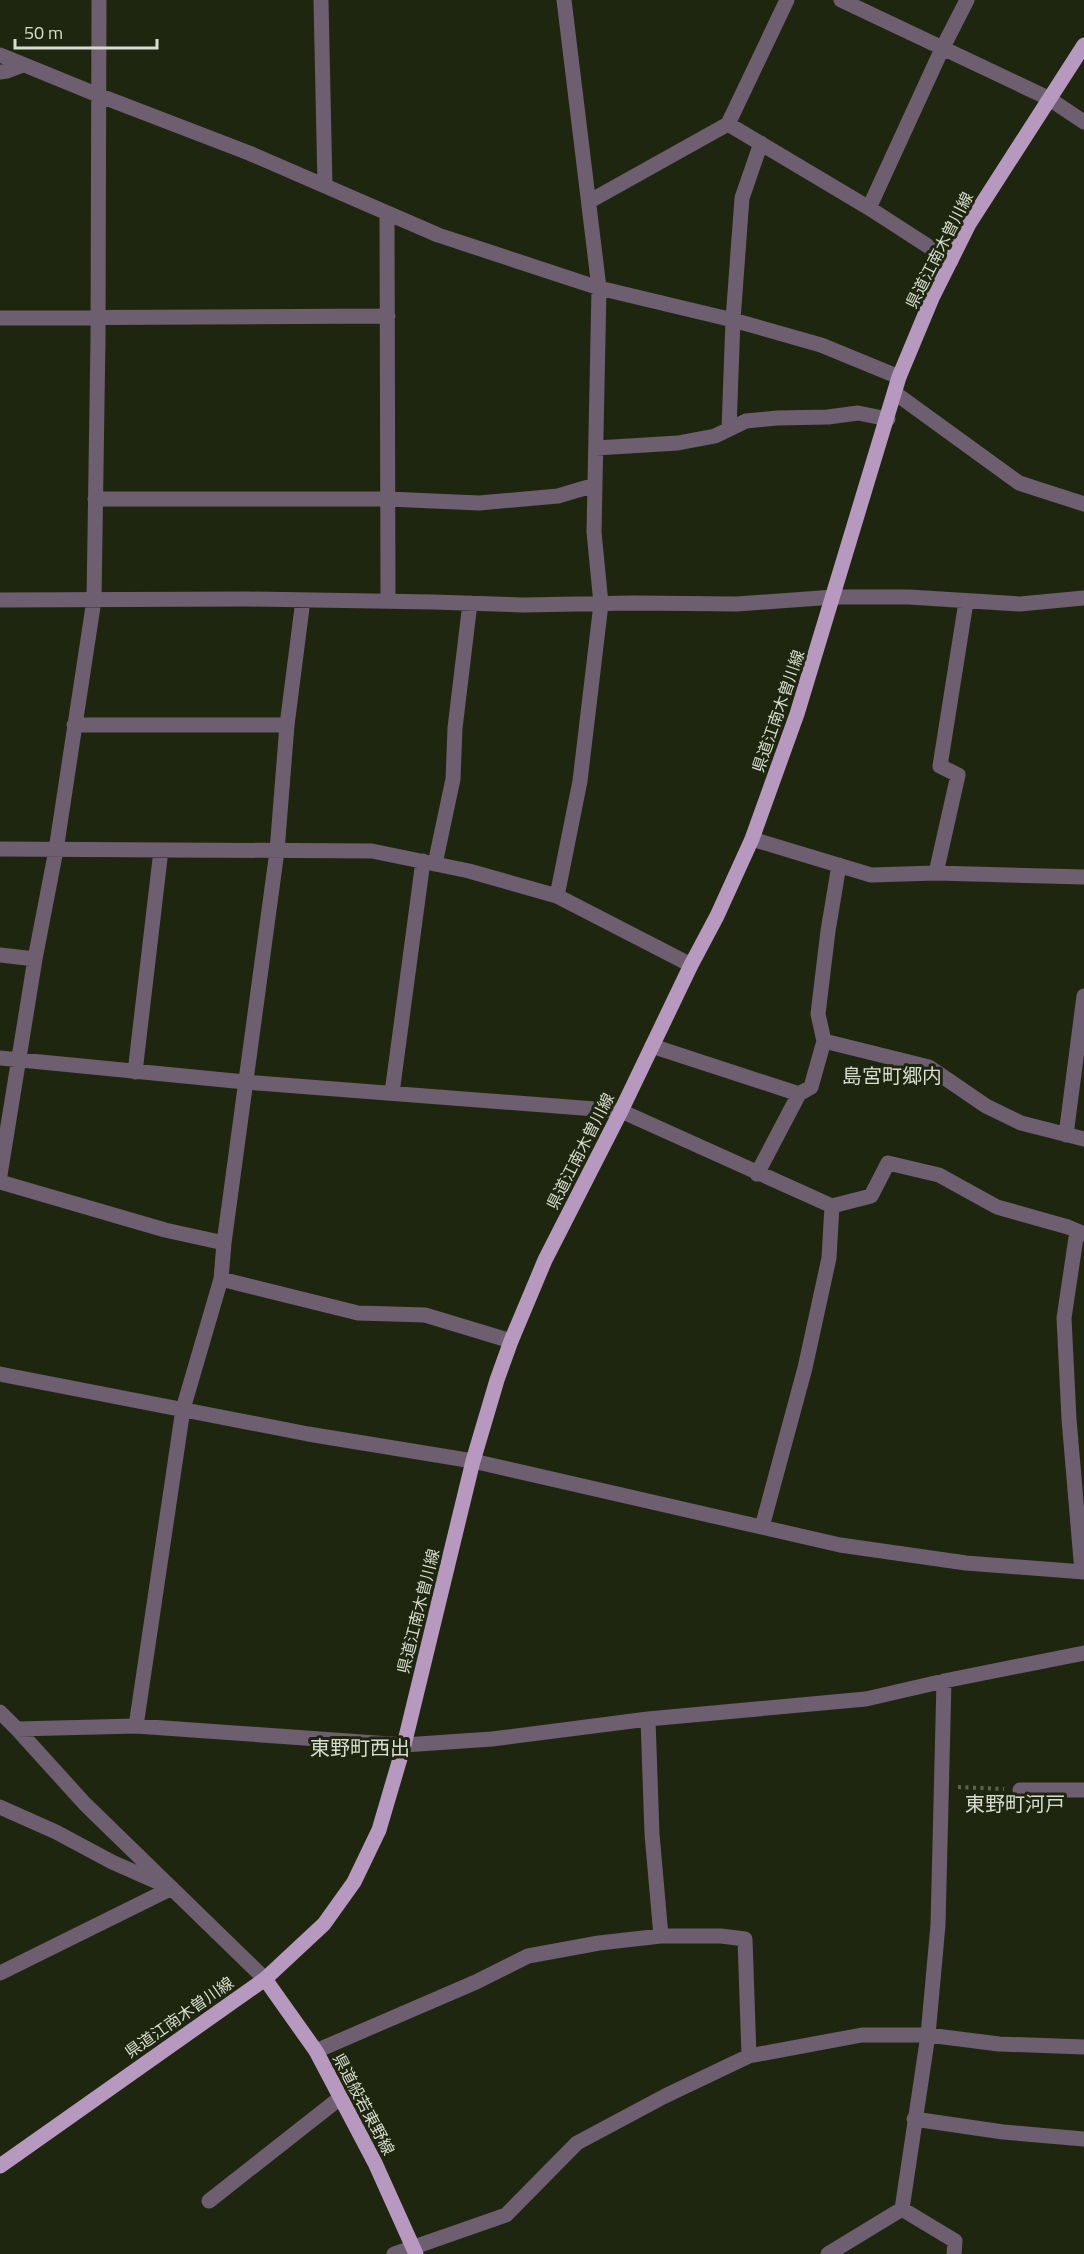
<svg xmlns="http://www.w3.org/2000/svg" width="1084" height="2254" font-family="'Titillium Web','Noto Sans JP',sans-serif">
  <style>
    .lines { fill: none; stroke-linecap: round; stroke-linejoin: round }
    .path { stroke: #5e6451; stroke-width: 4; stroke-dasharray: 3 4.5; stroke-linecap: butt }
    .minor { stroke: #6d5e70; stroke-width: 15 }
    .major { stroke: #b798be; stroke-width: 15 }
    .labels { text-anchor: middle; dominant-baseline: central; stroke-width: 6; stroke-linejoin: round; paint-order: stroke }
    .street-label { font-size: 16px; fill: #d8ddcf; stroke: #1f2610 }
    .quarter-label { font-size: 20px; fill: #d8ddcf; stroke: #1f2610 }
  </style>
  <rect width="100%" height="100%" fill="#1f2610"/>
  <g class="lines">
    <path class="path" d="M 958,1787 L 1004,1789"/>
    <path class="minor" d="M 321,0 L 325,186
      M 841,0 L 1048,98 L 1084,122
      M 0,55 L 98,95 L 249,153 L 438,235 L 599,288 L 733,320 L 821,345 L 899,377
      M 0,72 L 7,71 L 23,65
      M 728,124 L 869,208 L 951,261
      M 590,201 L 728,124 L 787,0
      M 869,208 L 942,49 L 967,0
      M 387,213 L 388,601
      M 0,318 L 388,316
      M 895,393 L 1019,483 L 1084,504
      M 729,429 L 733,320 L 742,198 L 761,143
      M 596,448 L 678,443 L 715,436 L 746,421 L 777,418 L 828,417 L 858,413 L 888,419
      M 95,499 L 388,499 L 479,503 L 558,496 L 595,485
      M 0,600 L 248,599 L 433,602 L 523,605 L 633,603 L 737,604 L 834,597 L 909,597 L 1020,604 L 1084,598
      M 74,725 L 287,725
      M 752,839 L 871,875 L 936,873 L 1084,877
      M 0,849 L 372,851 L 469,871 L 557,896 L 691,965
      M 435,864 L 453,779 L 455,728 L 470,603
      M 936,873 L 958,775 L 940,766 L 966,602
      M 557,896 L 580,781 L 601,604 L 594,532 L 599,288 L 564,0
      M 0,955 L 35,959
      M 824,1041 L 929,1067 L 986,1106 L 1021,1123 L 1084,1139
      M 652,1046 L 799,1094
      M 0,1058 L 245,1082 L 621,1111 L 832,1206 L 871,1196 L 888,1163 L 939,1175 L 997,1207 L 1068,1227 L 1084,1234
      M 135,1072 L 161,850
      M 392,1093 L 423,861
      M 1066,1135 L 1084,996
      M 757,1174 L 799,1094 L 811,1087 L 824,1041 L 818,1014 L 828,931 L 839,865
      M 0,1175 L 35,959 L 56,850 L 94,600 L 98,339 L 99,0
      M 0,1182 L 165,1230 L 224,1243
      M 1077,1231 L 1064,1318 L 1069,1419 L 1082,1572
      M 221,1279 L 358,1313 L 425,1315 L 511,1341
      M 0,1374 L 308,1434 L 473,1461 L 840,1545 L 966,1563 L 1084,1572
      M 762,1527 L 805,1368 L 829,1258 L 832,1206
      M 0,1712 L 17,1729 L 85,1804 L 265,1979
      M 648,1719 L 652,1834 L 661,1936
      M 136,1726 L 183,1409 L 221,1279 L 224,1243 L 277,851 L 287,725 L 303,600
      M 17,1729 L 136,1726 L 404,1745 L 492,1739 L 648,1719 L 866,1699 L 944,1681 L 1084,1653
      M 1020,1790 L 1084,1790
      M 0,1807 L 56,1832 L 112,1862 L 164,1885
      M 0,1973 L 172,1888
      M 316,2051 L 476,1982 L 528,1956 L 599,1943 L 661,1936 L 721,1936 L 745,1939 L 749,2056
      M 914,2119 L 1003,2132 L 1084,2139
      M 209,2201 L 340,2098
      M 902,2209 L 955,2241 L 954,2254
      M 394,2254 L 506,2215 L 577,2143 L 665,2096 L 749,2056 L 862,2035 L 928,2035 L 999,2044 L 1084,2047
      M 828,2254 L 902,2209 L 928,2035 L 938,1925 L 944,1681"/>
    <path class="major" d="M 265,1979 L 316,2051 L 375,2163 L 416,2254
      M 0,2166 L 265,1979 L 324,1924 L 354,1882 L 379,1830 L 404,1745 L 473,1461 L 497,1380 L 511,1341 L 545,1260 L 621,1111 L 691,965 L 717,916 L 752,839 L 797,714 L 899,377 L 932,298 L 969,224 L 1084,45"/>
  </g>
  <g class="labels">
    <g class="street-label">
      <text transform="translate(939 250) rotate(-63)">県道江南木曽川線</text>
      <text transform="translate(778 711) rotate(-71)">県道江南木曽川線</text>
      <text transform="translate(580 1151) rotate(-63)">県道江南木曽川線</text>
      <text transform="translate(418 1611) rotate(-76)">県道江南木曽川線</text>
      <text transform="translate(179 2017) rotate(-35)">県道江南木曽川線</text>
      <text transform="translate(364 2104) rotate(62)">県道般若東野線</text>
    </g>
    <g class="quarter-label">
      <text x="892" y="1075">島宮町郷内</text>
      <text x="360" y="1747">東野町西出</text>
      <text x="1015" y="1803">東野町河戸</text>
    </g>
  </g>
  <path d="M15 39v9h142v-9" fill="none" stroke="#d8ddcf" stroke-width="3"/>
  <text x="24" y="39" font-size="18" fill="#d8ddcf" stroke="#1f2610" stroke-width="4.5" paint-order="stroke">50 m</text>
</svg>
